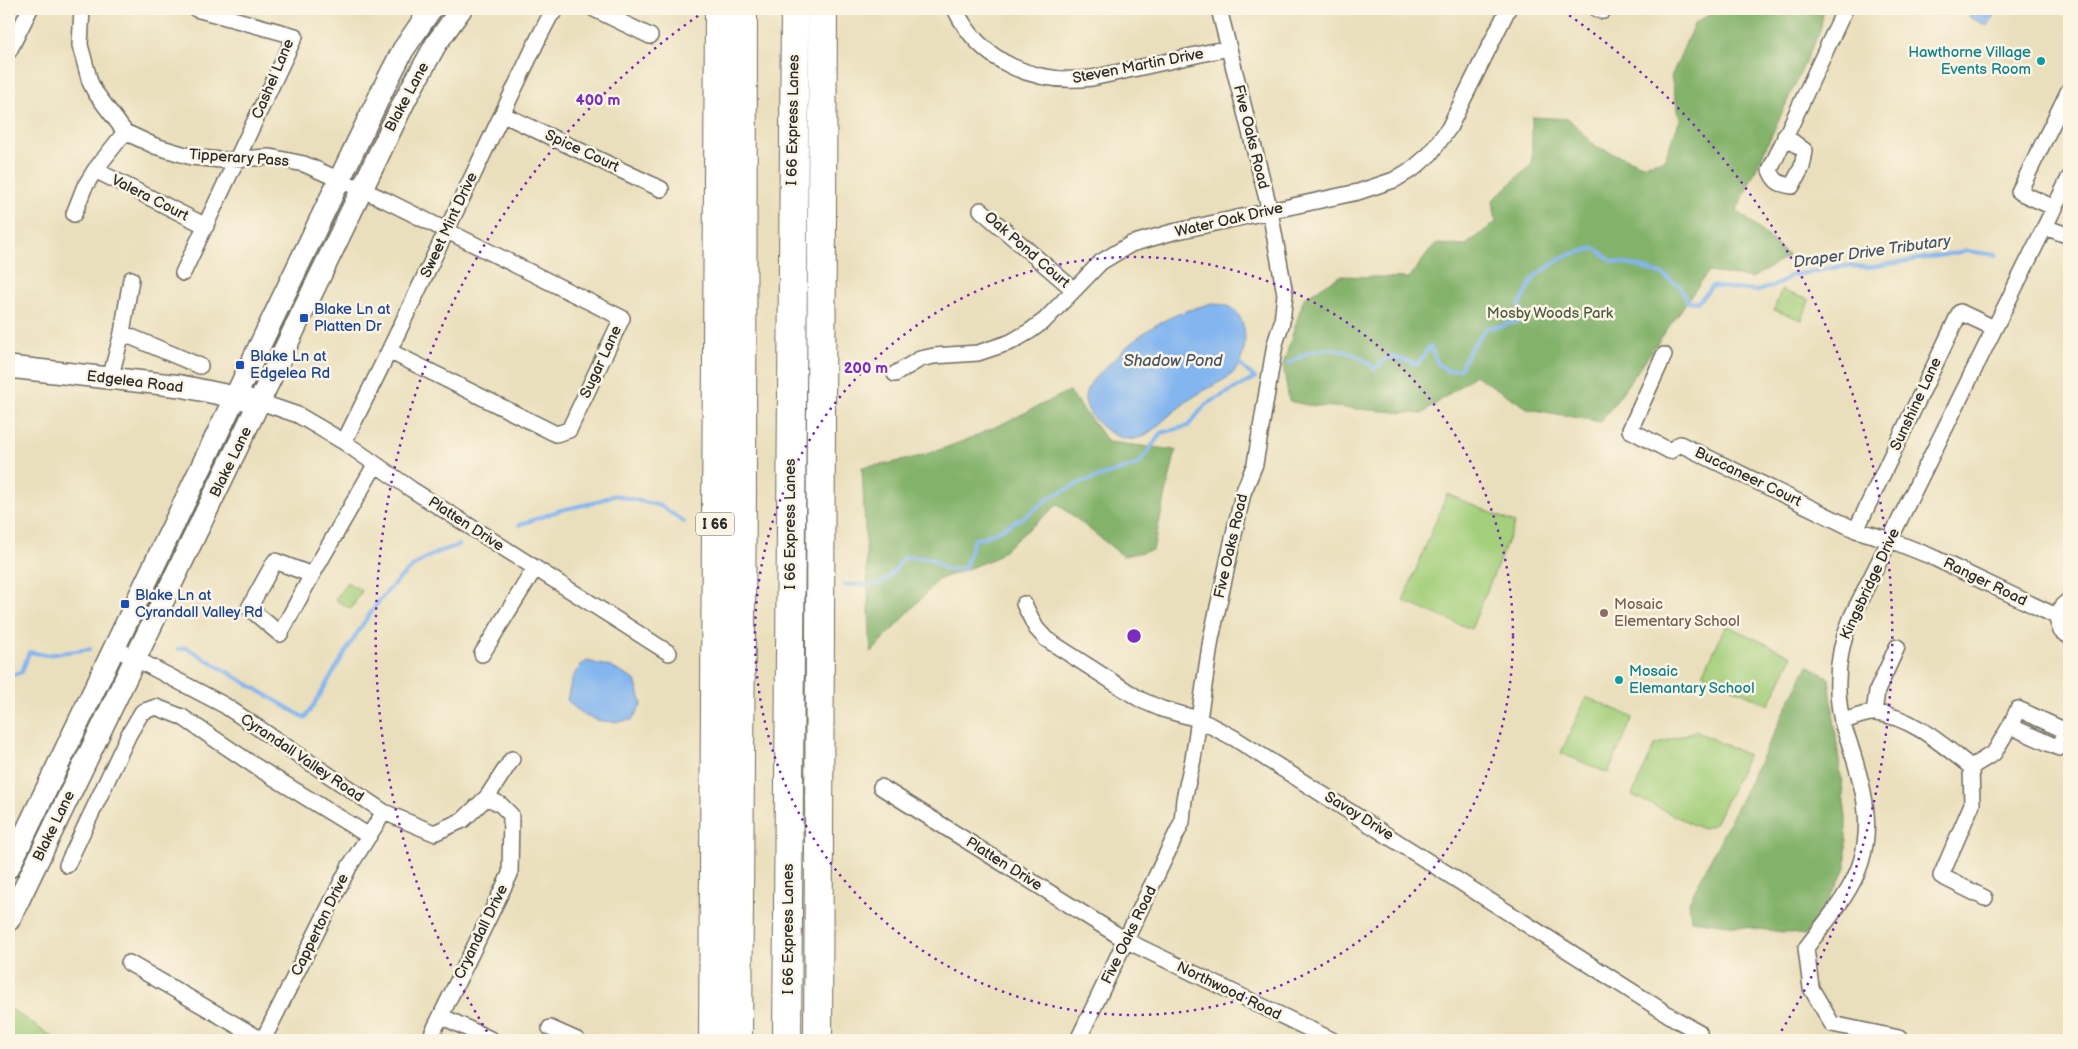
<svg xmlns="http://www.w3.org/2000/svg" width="2078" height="1049" font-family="'Balsamiq Sans',sans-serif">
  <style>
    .green { fill: #a4cf7b; stroke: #687d53 }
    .forest { fill: #83b26b; stroke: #576e4b }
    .water { fill: #83b5ef; stroke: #57708d }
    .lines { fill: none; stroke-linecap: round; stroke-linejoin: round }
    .stream { stroke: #83b5ef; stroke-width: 4 }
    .street-casing { stroke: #6e6a5e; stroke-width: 18 }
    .secondary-casing { stroke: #6e6a5e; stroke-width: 24 }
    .highway-casing { stroke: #6e6a5e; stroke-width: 30 }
    .street { stroke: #fff; stroke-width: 15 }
    .secondary { stroke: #fff; stroke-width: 21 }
    .highway { stroke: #fff; stroke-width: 28 }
    .ring { fill: none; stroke: #7b2cbf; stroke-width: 2.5; stroke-dasharray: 2.5 5 }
    .culture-dot { fill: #0f9aa8; stroke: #fcf5e5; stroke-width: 2 }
    .transit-dot { fill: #1a4fb4; stroke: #fcf5e5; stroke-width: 2 }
    .education-dot { fill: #8d6e63; stroke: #fcf5e5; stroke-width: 2 }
    .labels { text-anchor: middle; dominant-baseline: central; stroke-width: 5; stroke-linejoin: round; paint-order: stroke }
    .shield { fill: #fcf5e5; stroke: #6a6863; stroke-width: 1 }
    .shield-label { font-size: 14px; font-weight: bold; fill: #2b2b2b }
    .culture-label { font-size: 15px; fill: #0d838f; stroke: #fcf5e5; text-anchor: end }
    .street-label { font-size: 15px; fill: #2b2b2b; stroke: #fcf5e5 }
    .transit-label { font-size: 15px; fill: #164399; stroke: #fcf5e5; text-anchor: start }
    .park-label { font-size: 15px; fill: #4f5c43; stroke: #fcf5e5 }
    .education-label { font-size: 15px; fill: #785e54; stroke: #fcf5e5; text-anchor: start }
    .water-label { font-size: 16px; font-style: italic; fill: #455466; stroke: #fcf5e5 }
    .centre { fill: #7b2cbf; stroke: #fcf5e5; stroke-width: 2.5 }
    .ring-label { font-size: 15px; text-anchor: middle; font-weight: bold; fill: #7b2cbf; stroke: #fcf5e5; stroke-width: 5; stroke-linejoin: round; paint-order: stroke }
  </style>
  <rect width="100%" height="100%" fill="#fcf5e5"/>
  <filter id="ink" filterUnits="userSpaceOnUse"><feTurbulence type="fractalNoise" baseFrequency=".02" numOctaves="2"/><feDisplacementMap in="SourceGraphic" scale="10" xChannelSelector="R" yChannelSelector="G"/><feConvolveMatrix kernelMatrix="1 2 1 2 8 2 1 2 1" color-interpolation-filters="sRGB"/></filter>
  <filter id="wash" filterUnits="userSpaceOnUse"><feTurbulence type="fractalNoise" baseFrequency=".0096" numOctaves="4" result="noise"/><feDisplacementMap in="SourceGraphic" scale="20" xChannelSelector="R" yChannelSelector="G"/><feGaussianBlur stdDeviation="1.12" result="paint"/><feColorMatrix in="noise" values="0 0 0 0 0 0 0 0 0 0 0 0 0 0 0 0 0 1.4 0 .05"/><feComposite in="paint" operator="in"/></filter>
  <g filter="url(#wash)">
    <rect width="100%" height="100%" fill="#eadfbc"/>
    <path class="green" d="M 1781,290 L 1809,300 L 1802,320 L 1774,310 Z
      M 1447,494 L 1515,523 L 1471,629 L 1403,601 Z
      M 347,582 L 362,591 L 351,609 L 335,600 Z
      M 1726,625 L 1792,656 L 1769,705 L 1703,674 Z
      M 1586,697 L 1633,717 L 1608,773 L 1561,753 Z
      M 1695,731 L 1748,755 L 1715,824 L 1702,829 L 1632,795 L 1655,745 Z
      M 9,1008 L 57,1040 L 9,1040 Z"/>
    <path class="forest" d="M 1718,9 L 1824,9 L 1820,30 L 1737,210 L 1789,256 L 1752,278 L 1708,272 L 1601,422 L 1529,409 L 1475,375 L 1422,414 L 1307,405 L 1289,401 L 1283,365 L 1304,298 L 1340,276 L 1409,278 L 1435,244 L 1466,245 L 1496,222 L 1493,200 L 1532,164 L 1532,117 L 1569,119 L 1595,146 L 1642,165 L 1664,160 L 1680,120 L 1671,77 L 1694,24 Z
      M 1069,391 L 1108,442 L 1176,450 L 1153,550 L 1123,556 L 1058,504 L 995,558 L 938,580 L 871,653 L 862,467 C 935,461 1004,423 1069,391 Z
      M 1808,665 L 1829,678 L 1846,818 L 1846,868 L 1828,901 L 1805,935 L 1691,920 L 1689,902 Z"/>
    <path class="water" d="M 1973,9 L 1997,9 L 1988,26 L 1969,17 Z
      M 1209,304 C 1226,304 1235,305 1242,322 C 1248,336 1244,361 1234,372 C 1225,381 1209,387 1198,394 C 1188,400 1180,407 1171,414 C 1160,423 1148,437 1134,439 C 1113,442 1079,413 1086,392 C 1090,381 1099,374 1107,366 C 1141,331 1162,317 1209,304 Z
      M 587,661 L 611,667 L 635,680 L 642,704 L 632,720 C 604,724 586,722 567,700 C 571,683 572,671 587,661 Z"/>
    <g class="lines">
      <path class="stream" d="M 1289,363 C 1296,360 1303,354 1310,352 C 1333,345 1359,352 1374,369 L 1390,356 L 1418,364 L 1430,346 L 1438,364 L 1447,371 L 1460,369 L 1469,351 L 1486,328 L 1502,326 L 1524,319 L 1519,306 L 1535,276 L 1565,256 L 1595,248 L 1612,261 L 1641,267 L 1663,275 L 1680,286 L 1687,301 L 1698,302 L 1712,286 L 1757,291 L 1781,283 L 1789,276 L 1844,266 L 1872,267 L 1967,251 L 1996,255
        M 519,525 L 561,510 L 593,503 L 614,495 L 661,506 L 684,522
        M 844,585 L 880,584 L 890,576 L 905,557 L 929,558 L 947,570 L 965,568 L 974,540 L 990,535 L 1024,517 L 1051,497 L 1080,483 L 1139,464 L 1161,433 L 1188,426 L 1206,404 L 1255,378 L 1239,364
        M 178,649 L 187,648 L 305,718 C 341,667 375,581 434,554 C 442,550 451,548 459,545
        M 9,676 L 22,672 L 29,652 L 46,655 L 90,649"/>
    </g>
  </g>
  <g filter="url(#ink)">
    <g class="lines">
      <g class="street-casing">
        <path id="street" d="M 82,9 L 80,45 L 90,82 L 95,92 L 125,132 L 155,146 L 192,157 L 221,160 L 270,157 L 304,164 L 385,200 L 622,318 L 569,430 L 556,434 L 389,351
          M 594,9 L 650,36
          M 955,9 C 981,63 1035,85 1092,78 L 1228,48
          M 1597,9 L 1603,11
          M 9,51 L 30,9
          M 502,114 L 661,189
          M 125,132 L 95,170 L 206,226
          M 1785,136 L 1805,151 L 1802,167 L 1792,186 C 1780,184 1775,183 1770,170 L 1845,9
          M 2055,208 L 2019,192 L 2069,90
          M 981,210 L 1074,290
          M 74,214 L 84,188 L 95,170
          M 2045,227 L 2069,236
          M 183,273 L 295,36 L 196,9
          M 122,333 L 200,366
          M 1664,355 L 1630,430 L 1670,451 L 1680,444 L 1856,530 L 1890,540 L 1930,556 L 2056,616
          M 895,374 L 920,359 L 934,356 L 978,353 L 1011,342 L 1030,331 L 1045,320 L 1101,262 L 1131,244 L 1173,232 L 1358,192 L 1394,180 L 1414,168 L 1430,154 L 1449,128 L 1508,9
          M 110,379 L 122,333 L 131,279
          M 260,402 L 298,415 L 344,442 L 411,489 L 669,653
          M 344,442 L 389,351 L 538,39 L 550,16 L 557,9
          M 1856,530 L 1960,312 L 1994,328
          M 312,575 L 280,634 L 249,608 L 275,561 L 312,575 L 375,465
          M 1024,604 L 1036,628 L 1046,639 L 1141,700 L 1162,709 L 1198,719 L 1234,738 L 1677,1020 L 1699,1032
          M 2056,616 L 2061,631 L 2069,636
          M 2056,616 L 2062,606 L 2069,600
          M 115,648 L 224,705 L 384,812 L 434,833 L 463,820 L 487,797 L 512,759
          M 482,654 L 535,568
          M 1874,712 L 1877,691 L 1897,647
          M 1842,722 C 1851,719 1865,712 1875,713 C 1911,716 1944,746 1971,767 L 1972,804 L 1941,876 L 1985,898
          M 1971,767 L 1994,753 L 2010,726 L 2059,748 L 2066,731 L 2018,709 L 2010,726
          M 881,787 L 1127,941 L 1332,1040
          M 67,865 L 129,734 L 142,712 L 156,707 L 182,717 L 255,766 L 369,836
          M 129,963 L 262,1040
          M 441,1016 L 492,1040
          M 550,1028 L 577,1040
          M 1899,1038 L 1832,1024 L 1811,988 L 1806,948 C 1826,921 1851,894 1861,862 C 1874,820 1862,782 1849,742 C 1847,735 1843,728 1842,721 C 1834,685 1838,649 1852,616 L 2069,178
          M 263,1040 L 349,867 L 384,812
          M 429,1040 L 510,874 L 511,815 L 501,805 L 487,797
          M 1078,1040 L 1182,822 L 1184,799 L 1193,759 L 1211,639 L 1243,493 L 1255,464 L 1275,344 L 1282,322 L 1285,294 L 1270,211 L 1219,9"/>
      </g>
      <g class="secondary-casing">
        <path id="secondary" d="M 9,367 L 181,386 L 249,400
          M 9,867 L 386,83 L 403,50 L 431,9
          M 9,920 L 405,100 L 436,44 L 461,9"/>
      </g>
      <g class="highway-casing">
        <path id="highway" d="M 713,1040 L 719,9
          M 738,1040 L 742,486 L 743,9
          M 787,1040 L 795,9
          M 818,1040 L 823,9"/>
      </g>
      <use href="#street" class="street"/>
      <use href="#secondary" class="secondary"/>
      <use href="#highway" class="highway"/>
    </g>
  </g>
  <g class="ring">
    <circle cx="1134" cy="636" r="379"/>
    <path d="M491 1038A758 758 0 0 1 705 11M1563 11A758 758 0 0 1 1777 1038"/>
  </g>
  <g class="culture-dot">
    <circle cx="2041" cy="61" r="5"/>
    <circle cx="1619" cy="680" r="5"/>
  </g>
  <g class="transit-dot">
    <rect x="299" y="313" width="10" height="10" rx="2.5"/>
    <rect x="235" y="360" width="10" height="10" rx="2.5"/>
    <rect x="120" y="599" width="10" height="10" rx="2.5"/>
  </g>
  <circle class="education-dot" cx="1604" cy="613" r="5"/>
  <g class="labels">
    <rect class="shield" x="696" y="512.5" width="38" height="23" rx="4"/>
    <g class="shield-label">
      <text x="715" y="524">I 66</text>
    </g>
    <g class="culture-label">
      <text x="2031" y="52">Hawthorne Village<tspan x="2031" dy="17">Events Room</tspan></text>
      <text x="1629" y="671" text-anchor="start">Mosaic<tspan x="1629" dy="17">Elemantary School</tspan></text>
    </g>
    <g class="street-label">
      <text transform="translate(1138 66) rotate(-11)">Steven Martin Drive</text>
      <text transform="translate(273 79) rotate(-67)">Cashel Lane</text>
      <text transform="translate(407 97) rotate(-62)">Blake Lane</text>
      <text transform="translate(793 120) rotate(-89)">I 66 Express Lanes</text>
      <text transform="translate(1251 137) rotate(76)">Five Oaks Road</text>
      <text transform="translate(582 151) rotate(25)">Spice Court</text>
      <text transform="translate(239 158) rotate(4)">Tipperary Pass</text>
      <text transform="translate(150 198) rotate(27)">Valera Court</text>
      <text transform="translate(1229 220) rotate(-13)">Water Oak Drive</text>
      <text transform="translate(449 225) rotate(-65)">Sweet Mint Drive</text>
      <text transform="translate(1027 250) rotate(41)">Oak Pond Court</text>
      <text transform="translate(601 362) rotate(-65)">Sugar Lane</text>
      <text transform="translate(135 382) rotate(7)">Edgelea Road</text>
      <text transform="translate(1916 404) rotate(-65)">Sunshine Lane</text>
      <text transform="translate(231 462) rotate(-64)">Blake Lane</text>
      <text transform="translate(1748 477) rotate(26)">Buccaneer Court</text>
      <text transform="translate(466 524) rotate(33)">Platten Drive</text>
      <text transform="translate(790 524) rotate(-90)">I 66 Express Lanes</text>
      <text transform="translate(1231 546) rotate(-77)">Five Oaks Road</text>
      <text transform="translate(1985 582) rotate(26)">Ranger Road</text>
      <text transform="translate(1870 584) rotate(-65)">Kingsbridge Drive</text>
      <text transform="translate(302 758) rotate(34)">Cyrandall Valley Road</text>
      <text transform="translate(1359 816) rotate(32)">Savoy Drive</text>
      <text transform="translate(54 826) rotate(-64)">Blake Lane</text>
      <text transform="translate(1004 864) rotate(32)">Platten Drive</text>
      <text transform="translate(320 925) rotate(-64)">Capperton Drive</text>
      <text transform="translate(788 929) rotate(-90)">I 66 Express Lanes</text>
      <text transform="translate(481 932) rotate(-64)">Cryandall Drive</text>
      <text transform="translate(1129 935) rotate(-64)">Five Oaks Road</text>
      <text transform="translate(1229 991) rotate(26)">Northwood Road</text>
    </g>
    <g class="transit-label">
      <text x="314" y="309">Blake Ln at<tspan x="314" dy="17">Platten Dr</tspan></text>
      <text x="250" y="356">Blake Ln at<tspan x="250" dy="17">Edgelea Rd</tspan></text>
      <text x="135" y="595">Blake Ln at<tspan x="135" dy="17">Cyrandall Valley Rd</tspan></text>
    </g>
    <g class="park-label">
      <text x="1550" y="313">Mosby Woods Park</text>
    </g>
    <g class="education-label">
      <text x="1614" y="604">Mosaic<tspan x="1614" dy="17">Elementary School</tspan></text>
    </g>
    <g class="water-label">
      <text transform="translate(1872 252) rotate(-8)">Draper Drive Tributary</text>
      <text x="1173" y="361">Shadow Pond</text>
    </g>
  </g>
  <circle cx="1134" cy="636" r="8" class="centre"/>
  <g class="ring-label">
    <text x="598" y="105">400 m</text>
    <text x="866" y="373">200 m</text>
  </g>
  <rect width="2078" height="1049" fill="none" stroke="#fcf5e5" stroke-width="30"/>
</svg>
